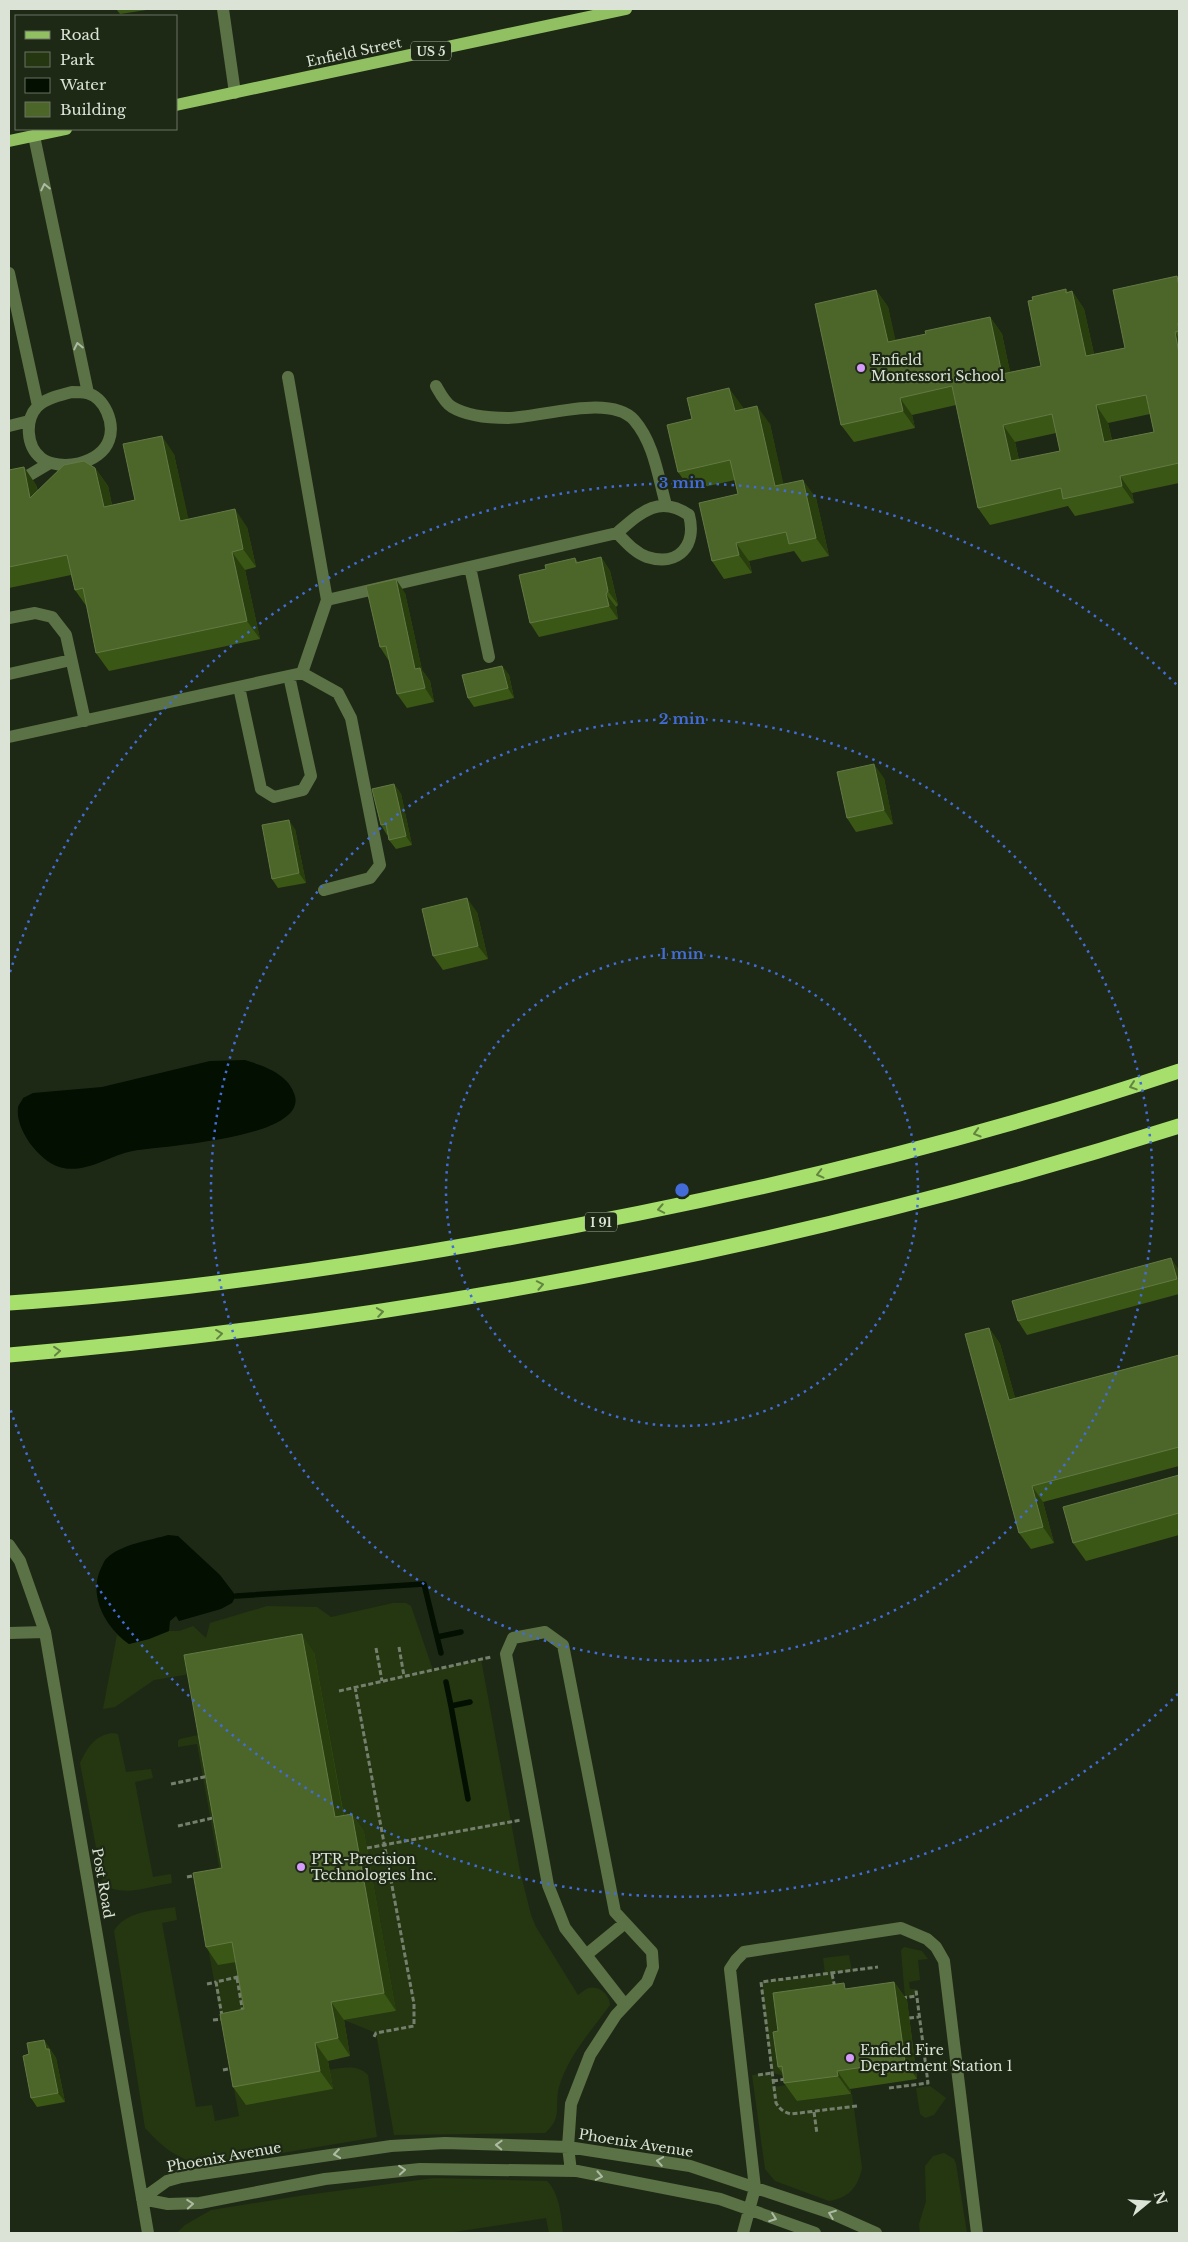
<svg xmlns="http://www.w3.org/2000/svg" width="1188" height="2242" font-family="'Libre Baskerville',serif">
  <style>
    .green { fill: #243710 }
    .water { fill: #030f00 }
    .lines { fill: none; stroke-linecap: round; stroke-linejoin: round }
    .stream { stroke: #030f00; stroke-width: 5.5 }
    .path { stroke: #757f6e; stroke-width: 3; stroke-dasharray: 5 2.5; stroke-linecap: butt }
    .minor { stroke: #5b7246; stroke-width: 12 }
    .major { stroke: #91c062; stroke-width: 12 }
    .highway { stroke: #a6df6c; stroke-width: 15 }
    .wall { fill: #3b5715; fill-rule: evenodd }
    .shaded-wall { fill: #283e0d }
    .building { fill: #4c662a; stroke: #637945; fill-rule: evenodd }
    .oneway { stroke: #aebba4 }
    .oneway2 { stroke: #628440 }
    .ring { fill: none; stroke: #436cd8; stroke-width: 2.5; stroke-dasharray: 2.5 5 }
    .poi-dot { fill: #d59cfb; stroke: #1e2915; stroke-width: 2 }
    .labels { text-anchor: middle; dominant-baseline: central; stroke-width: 4.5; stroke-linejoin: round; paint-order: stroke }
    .shield { fill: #1e2915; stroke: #a2ab9c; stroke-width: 1 }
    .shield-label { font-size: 12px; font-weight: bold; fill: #dbe3d6 }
    .street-label { font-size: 14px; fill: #dbe3d6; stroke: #1e2915 }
    .poi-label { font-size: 14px; fill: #dbe3d6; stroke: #1e2915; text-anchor: start }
    .centre { fill: #436cd8; stroke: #1e2915; stroke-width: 2.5 }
    .ring-label { font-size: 15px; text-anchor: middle; font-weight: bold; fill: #436cd8; stroke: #1e2915; stroke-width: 4.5; stroke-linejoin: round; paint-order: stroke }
  </style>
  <rect width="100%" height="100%" fill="#1e2915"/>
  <path class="green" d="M 393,1603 L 406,1603 L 411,1606 L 433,1670 L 481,1659 L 520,1871 L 531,1915 L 536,1927 L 578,1995 C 581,1993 585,1989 589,1988 C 599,1985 610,1995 610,2005 C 591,2031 568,2056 559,2087 C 554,2106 563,2118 545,2133 L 394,2135 L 376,2033 L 344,2020 L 396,2011 L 364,1832 L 347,1835 L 196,1673 L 154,1680 L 115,1707 L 103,1709 L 117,1635 L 129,1644 L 149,1639 L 169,1631 L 179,1631 L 193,1626 L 206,1638 L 210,1623 L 267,1606 L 317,1607 L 331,1617 Z
    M 112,1733 L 118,1734 L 126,1772 L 151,1769 L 153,1778 L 135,1782 L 153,1877 L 171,1874 L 172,1883 C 150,1886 123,1898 103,1884 L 80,1763 C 88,1747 94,1736 112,1733 Z
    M 207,1733 L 245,1960 L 246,2104 L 332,2089 L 329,2070 C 343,2068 357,2064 368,2075 L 377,2137 L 217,2164 C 184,2165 166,2151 145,2128 L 114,1931 C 125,1911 153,1911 175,1907 L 177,1920 L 162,1923 L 196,2107 L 212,2105 L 215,2121 L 239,2116 L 202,1915 L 214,1875 L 219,1866 L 197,1744 L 178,1747 L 178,1741 L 180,1739 Z
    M 904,1947 L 922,1951 L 928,1959 L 918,1960 L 920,1980 L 909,1982 L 910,1989 L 916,1989 L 916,1996 L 905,1998 L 901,1950 Z
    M 849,1955 L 852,1971 L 833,1973 L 836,2004 L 785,2076 L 772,2073 L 774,2087 L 794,2084 L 797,2101 L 852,2094 L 862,2168 C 858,2187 849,2198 829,2201 L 775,2181 L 765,2169 L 752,2075 L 772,2073 L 761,1982 L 825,1974 L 823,1958 Z
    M 930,2086 L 946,2098 L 934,2115 L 925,2118 L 920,2114 L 916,2088 Z
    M 944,2153 L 954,2159 L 956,2164 L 967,2233 L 920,2233 L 919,2224 L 926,2201 L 925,2166 L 933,2156 Z
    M 434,2178 L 547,2181 C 560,2194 561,2216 563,2233 L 549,2233 L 546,2218 L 448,2233 L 177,2233 L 185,2225 L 211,2210 L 299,2196 Z"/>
  <path class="water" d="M 245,1060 C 264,1066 289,1074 295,1096 C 306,1139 159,1146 133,1151 C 110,1155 88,1173 63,1168 C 42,1164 15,1131 18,1108 C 18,1105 22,1101 23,1098 L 33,1093 L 102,1087 L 210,1061 Z
    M 168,1535 L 178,1536 L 220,1575 L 236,1596 L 232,1603 L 221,1609 L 179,1621 L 176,1616 L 170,1621 L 169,1631 L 149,1639 L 129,1644 C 105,1627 88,1596 101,1568 C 103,1565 104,1560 107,1558 C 119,1545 151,1540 168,1535 Z"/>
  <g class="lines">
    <path class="stream" d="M 236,1596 L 424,1584 L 441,1653
      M 437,1637 L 461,1632
      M 446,1682 L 451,1706 L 470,1702
      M 451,1706 L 468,1799"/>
    <path class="path" d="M 399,1647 L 404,1676
      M 376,1648 L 382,1681
      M 355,1687 L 414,2004 L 414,2026 L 376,2033 L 373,2039
      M 339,1691 L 491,1657
      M 171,1784 L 209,1776
      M 178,1826 L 217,1817
      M 367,1848 L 521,1820
      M 187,1877 L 197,1875
      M 832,1974 L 835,1988
      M 237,1978 L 243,2013
      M 207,1984 L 216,1982
      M 902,1998 L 916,1996
      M 222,2016 L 216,1982 L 242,1976
      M 909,2018 L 919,2017
      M 213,2020 L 222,2019
      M 915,2065 L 925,2064
      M 223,2070 L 232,2068
      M 758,2075 L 772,2073
      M 773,2081 L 786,2079
      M 889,2088 L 928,2083 L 916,1990
      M 857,2106 L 791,2114 C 783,2112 780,2109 776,2103 L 761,1982 L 878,1967
      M 814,2112 L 817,2134"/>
    <path class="minor" d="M 223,9 L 235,93
      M 34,136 L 88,393
      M 9,273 L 38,406
      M 288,377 L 327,600 L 302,673
      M 436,386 C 440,393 445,403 452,407 C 467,416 491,418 508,418 C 540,418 610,393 634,420 C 654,443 658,476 666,505
      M 72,392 C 77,392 82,392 87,393 C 105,398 115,423 109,440 C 101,464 60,472 41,458 C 26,446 25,420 37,407 C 45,398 61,395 72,392 Z
      M 9,426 L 29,421
      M 9,484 L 21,480 L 48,464
      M 470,567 L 489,657
      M 327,600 L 617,533 C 626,542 635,553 647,557 C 679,567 697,545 689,515 C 659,494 640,513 617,533
      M 9,618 L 35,613 L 52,617 L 66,635 L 85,721
      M 9,674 L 71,660
      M 239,687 L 261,789 L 274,797 L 303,790 L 311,776 L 289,676
      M 9,737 L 302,673 L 338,693 L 351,718 L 380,865 L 370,878 L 324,890
      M 9,1545 L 20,1561 L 45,1632 L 148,2233
      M 9,1633 L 45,1632
      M 586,1955 L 625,1923
      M 571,2171 L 568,2147 L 571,2104 L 590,2055 L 616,2015 L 647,1982 L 653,1967 L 652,1952 L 615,1912 L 563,1645 L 545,1632 L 513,1638 L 506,1654 L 548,1885 L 565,1928 L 625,2005
      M 142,2199 L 167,2181 L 181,2177 L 391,2146 L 445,2143 L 568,2147 L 690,2166 L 831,2213 L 876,2233
      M 142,2199 L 168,2204 L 200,2203 L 325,2179 L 420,2169 L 577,2171 L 720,2199 L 815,2233
      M 743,2233 L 755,2188 L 730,1969 L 736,1960 L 744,1952 L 901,1928 L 927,1939 L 936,1947 L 944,1961 L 977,2233"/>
    <path class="major" d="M 176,105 L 626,9
      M 9,141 L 66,129"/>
    <path class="highway" d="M 9,1303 C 165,1293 320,1271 474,1244 C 713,1203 949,1148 1179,1071
      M 9,1355 C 406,1321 799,1247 1179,1126"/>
  </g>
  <path class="wall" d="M 116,9 L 153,9 L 120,14 Z
    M 1177,276 L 1179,279 L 1179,483 L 1132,493 L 1134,503 L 1075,516 L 1068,506 L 990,525 L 978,508 L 956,405 L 912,415 L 915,428 L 854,442 L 841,425 L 876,290 L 888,307 L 895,340 L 926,334 L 990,317 L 1002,334 L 1010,372 L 1041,366 L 1066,289 L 1068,292 L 1072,291 L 1084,309 L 1094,354 L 1125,348 ZM 1150,414 L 1154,432 L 1112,440 L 1108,423 ZM 1056,433 L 1060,451 L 1019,460 L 1015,442 Z
    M 742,406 L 743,409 L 770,424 L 783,484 L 816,498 L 829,556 L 802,562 L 794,551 L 749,561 L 752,573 L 724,579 L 712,561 L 738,494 L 735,480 L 691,490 L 678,472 Z
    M 174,454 L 188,519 L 247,527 L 256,567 L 245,570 L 260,639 L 109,671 L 96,653 L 87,607 L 75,590 L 71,575 L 9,588 L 9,470 L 24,467 L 36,485 L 38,491 L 95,468 L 108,486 L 112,505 L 135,500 Z
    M 601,557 L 610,571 L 618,605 L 616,607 L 618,619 L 539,637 L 530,623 L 546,569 L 575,558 L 578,562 Z
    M 405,593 L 422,670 L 430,681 L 434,702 L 407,708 L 397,694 L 389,661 L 380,647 Z
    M 502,666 L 509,675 L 514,698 L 474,707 L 468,698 Z
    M 884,778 L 893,824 L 856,832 L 847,818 Z
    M 394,784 L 401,794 L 412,845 L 396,849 L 389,840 L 388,835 L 387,835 L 381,825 Z
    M 295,829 L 306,883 L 278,888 L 272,879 Z
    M 477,912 L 488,959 L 443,970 L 433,956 Z
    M 1179,1270 L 1179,1294 L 1027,1335 L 1018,1321 Z
    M 989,1328 L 1000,1344 L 1015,1398 L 1179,1355 L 1179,1466 L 1043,1502 L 1054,1543 L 1031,1549 L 1019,1533 Z
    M 1179,1475 L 1179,1535 L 1086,1561 L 1073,1543 Z
    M 314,1652 L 344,1816 L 352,1814 L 364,1832 L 396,2011 L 344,2020 L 350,2056 L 328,2061 L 333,2089 L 246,2105 L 233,2087 L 244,2009 L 236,1962 L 218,1965 L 206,1947 L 222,1868 Z
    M 894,1982 L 907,2000 L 917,2079 L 850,2089 L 851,2094 L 797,2101 L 784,2083 L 783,2074 L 778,2067 L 778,2031 L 848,1989 Z
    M 44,2040 L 56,2058 L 65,2102 L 37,2107 L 31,2098 L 29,2054 Z"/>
  <path class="shaded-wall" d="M 1066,289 L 1075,302 L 1072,291 L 1084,309 L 1098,373 L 1086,356 Z
    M 876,290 L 888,307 L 900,359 L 888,342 Z
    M 990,317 L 1002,334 L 1014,391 L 1002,374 Z
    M 1175,332 L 1179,338 L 1179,353 Z
    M 729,388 L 742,406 L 747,429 L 735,411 Z
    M 900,398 L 912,415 L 915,428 L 903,411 Z
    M 1096,405 L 1108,423 L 1116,459 L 1104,442 Z
    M 757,406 L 770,424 L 788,504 L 775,486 Z
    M 1003,425 L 1015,442 L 1023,479 L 1011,461 Z
    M 162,436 L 174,454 L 193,539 L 180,521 Z
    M 24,467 L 36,485 L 43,516 L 30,498 Z
    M 95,468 L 108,486 L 116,525 L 104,507 Z
    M 1120,476 L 1132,493 L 1134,503 L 1122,486 Z
    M 803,480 L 816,498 L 829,556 L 816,538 Z
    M 235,509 L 247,527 L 256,567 L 243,549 Z
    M 736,543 L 749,561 L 752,573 L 739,555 Z
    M 232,552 L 245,570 L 260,639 L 247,621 Z
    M 601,557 L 610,571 L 618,605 L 608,591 Z
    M 396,579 L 405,593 L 422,670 L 430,681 L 434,702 L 425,688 L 415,669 Z
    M 606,594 L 616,607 L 618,619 L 609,606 Z
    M 502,666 L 509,675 L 514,698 L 508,688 Z
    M 874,764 L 884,778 L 893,824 L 884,810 Z
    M 394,784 L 401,794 L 412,845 L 406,836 Z
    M 289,820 L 295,829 L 306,883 L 299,873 Z
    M 467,898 L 477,912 L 488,959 L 478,946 Z
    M 1171,1258 L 1179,1270 L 1179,1282 L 1177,1279 Z
    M 989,1328 L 1000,1344 L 1020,1416 L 1009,1400 Z
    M 1032,1486 L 1043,1502 L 1054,1543 L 1043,1527 Z
    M 302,1634 L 314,1652 L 347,1835 L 335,1817 Z
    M 352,1814 L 364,1832 L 396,2011 L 384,1993 Z
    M 894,1982 L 907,2000 L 917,2079 L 905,2061 Z
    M 331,2002 L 344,2020 L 350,2056 L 338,2038 Z
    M 44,2040 L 56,2058 L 65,2102 L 58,2093 Z
    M 315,2043 L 328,2061 L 333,2089 L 320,2071 Z
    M 837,2071 L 850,2089 L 851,2094 L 838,2076 Z"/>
  <path class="building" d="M 1177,276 L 1179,286 L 1179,323 L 1178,323 L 1179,331 L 1175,332 L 1179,353 L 1179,463 L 1120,476 L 1122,486 L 1063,499 L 1061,488 L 978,508 L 952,386 L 900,398 L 903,411 L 841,425 L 815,304 L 876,290 L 888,342 L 926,334 L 925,331 L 990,317 L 1002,374 L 1041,366 L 1028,301 L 1033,300 L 1032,297 L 1066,289 L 1066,293 L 1072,291 L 1086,356 L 1125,348 L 1113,290 ZM 1146,395 L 1154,432 L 1104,442 L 1096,405 ZM 1052,414 L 1060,451 L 1011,461 L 1003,425 Z
    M 729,388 L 735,411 L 757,406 L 775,486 L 803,480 L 816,538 L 789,544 L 786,532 L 736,543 L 739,555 L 712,561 L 699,503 L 738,494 L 730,460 L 678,472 L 667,425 L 692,419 L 687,398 Z
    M 162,436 L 180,521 L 235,509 L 243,549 L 232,552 L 247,621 L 96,653 L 83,588 L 75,590 L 67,555 L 9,567 L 9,470 L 24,467 L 30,498 L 64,465 L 84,461 L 95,468 L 104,507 L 135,500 L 123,444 Z
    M 601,557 L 608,591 L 606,594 L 609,606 L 530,623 L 519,575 L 546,569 L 545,565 L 575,558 L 576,563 Z
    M 396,579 L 415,669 L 420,668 L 425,688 L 397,694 L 386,646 L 380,647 L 366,586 Z
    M 502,666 L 508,688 L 468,698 L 462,675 Z
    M 874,764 L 884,810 L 847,818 L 837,772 Z
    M 394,784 L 406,836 L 389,840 L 386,824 L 381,825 L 372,789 Z
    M 289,820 L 299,873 L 272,879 L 262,825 Z
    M 467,898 L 478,946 L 433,956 L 422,909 Z
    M 1171,1258 L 1177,1279 L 1018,1321 L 1012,1301 Z
    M 989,1328 L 1009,1400 L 1179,1355 L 1179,1447 L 1032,1486 L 1043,1527 L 1019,1533 L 965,1334 Z
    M 1179,1475 L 1179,1513 L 1073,1543 L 1063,1507 Z
    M 302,1634 L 335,1817 L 352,1814 L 384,1993 L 331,2002 L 338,2038 L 315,2043 L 320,2071 L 233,2087 L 220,2014 L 244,2009 L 232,1942 L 206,1947 L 193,1873 L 222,1868 L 184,1655 Z
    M 894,1982 L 905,2061 L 837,2071 L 838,2076 L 784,2083 L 782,2066 L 778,2067 L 773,2032 L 778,2031 L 773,1993 L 844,1983 L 845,1989 Z
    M 44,2040 L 46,2049 L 49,2049 L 58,2093 L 31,2098 L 23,2056 L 29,2054 L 27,2043 Z"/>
  <defs><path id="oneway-chevron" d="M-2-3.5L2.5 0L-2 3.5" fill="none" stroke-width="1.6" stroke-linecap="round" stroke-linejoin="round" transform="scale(1.25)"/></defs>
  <g class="oneway">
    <use href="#oneway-chevron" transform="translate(45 187) rotate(-102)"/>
    <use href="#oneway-chevron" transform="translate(78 346) rotate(-102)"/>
    <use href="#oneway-chevron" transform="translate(499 2145) rotate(-178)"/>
    <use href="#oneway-chevron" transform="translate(337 2154) rotate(172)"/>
    <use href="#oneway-chevron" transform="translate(660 2161) rotate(-171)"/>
    <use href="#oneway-chevron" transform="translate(402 2170) rotate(-5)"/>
    <use href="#oneway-chevron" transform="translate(599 2176) rotate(11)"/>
    <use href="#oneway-chevron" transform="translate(190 2204) rotate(-4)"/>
    <use href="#oneway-chevron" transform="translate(832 2214) rotate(-159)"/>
    <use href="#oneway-chevron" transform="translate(773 2218) rotate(20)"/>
  </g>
  <g class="oneway2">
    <use href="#oneway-chevron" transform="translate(1133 1086) rotate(162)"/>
    <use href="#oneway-chevron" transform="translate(977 1133) rotate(164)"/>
    <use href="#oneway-chevron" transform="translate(820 1174) rotate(166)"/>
    <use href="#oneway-chevron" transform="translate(661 1209) rotate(169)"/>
    <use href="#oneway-chevron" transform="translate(540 1285) rotate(-11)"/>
    <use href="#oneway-chevron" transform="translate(380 1312) rotate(-9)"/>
    <use href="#oneway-chevron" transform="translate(219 1334) rotate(-7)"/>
    <use href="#oneway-chevron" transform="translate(57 1351) rotate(-5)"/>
  </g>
  <g class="ring">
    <circle cx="682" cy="1190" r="236"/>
    <circle cx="682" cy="1190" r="471"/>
    <path d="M1178 1694A707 707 0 0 1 10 1408M10 972A707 707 0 0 1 1178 686"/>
  </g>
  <g class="poi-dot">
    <circle cx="861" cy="368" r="5"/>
    <circle cx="301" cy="1867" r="5"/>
    <circle cx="850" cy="2058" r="5"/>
  </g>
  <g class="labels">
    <g class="shield">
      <rect x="411" y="41.5" width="40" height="19" rx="4"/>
      <rect x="585" y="1212.5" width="32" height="19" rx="4"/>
    </g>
    <g class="shield-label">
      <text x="431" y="51">US 5</text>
      <text x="601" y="1222">I 91</text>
    </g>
    <g class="street-label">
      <text transform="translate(354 52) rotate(-12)">Enfield Street</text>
      <text transform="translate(103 1883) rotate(80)">Post Road</text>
      <text transform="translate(636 2143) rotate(9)">Phoenix Avenue</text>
      <text transform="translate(224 2157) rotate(-10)">Phoenix Avenue</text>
    </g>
    <g class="poi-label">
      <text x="871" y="360">Enfield<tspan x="871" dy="16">Montessori School</tspan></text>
      <text x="311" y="1859">PTR-Precision<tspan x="311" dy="16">Technologies Inc.</tspan></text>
      <text x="860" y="2050">Enfield Fire<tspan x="860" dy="16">Department Station 1</tspan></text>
    </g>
  </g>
  <circle cx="682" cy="1190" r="8" class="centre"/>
  <g class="ring-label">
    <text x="682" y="488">3 min</text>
    <text x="682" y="724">2 min</text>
    <text x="682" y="959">1 min</text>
  </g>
  <rect width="1188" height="2242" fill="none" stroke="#dbe3d6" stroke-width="20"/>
  <rect x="15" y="15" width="162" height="115" fill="#1e2915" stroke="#6a7362"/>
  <rect x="25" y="31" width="25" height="8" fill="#91c062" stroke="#6a7362"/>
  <text x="60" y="40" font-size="15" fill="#dbe3d6">Road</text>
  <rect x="25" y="52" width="25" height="15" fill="#243710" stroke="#6a7362"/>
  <text x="60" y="65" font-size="15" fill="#dbe3d6">Park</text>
  <rect x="25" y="78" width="25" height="15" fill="#030f00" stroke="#6a7362"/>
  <text x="60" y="90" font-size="15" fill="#dbe3d6">Water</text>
  <rect x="25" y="102" width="25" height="15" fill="#4c662a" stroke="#6a7362"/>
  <text x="60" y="115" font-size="15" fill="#dbe3d6">Building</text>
  <g transform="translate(1148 2202) rotate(72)" stroke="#1e2915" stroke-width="4" paint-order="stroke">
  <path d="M0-4L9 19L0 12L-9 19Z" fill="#dbe3d6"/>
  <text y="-8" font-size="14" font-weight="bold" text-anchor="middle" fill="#dbe3d6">N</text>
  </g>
</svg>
